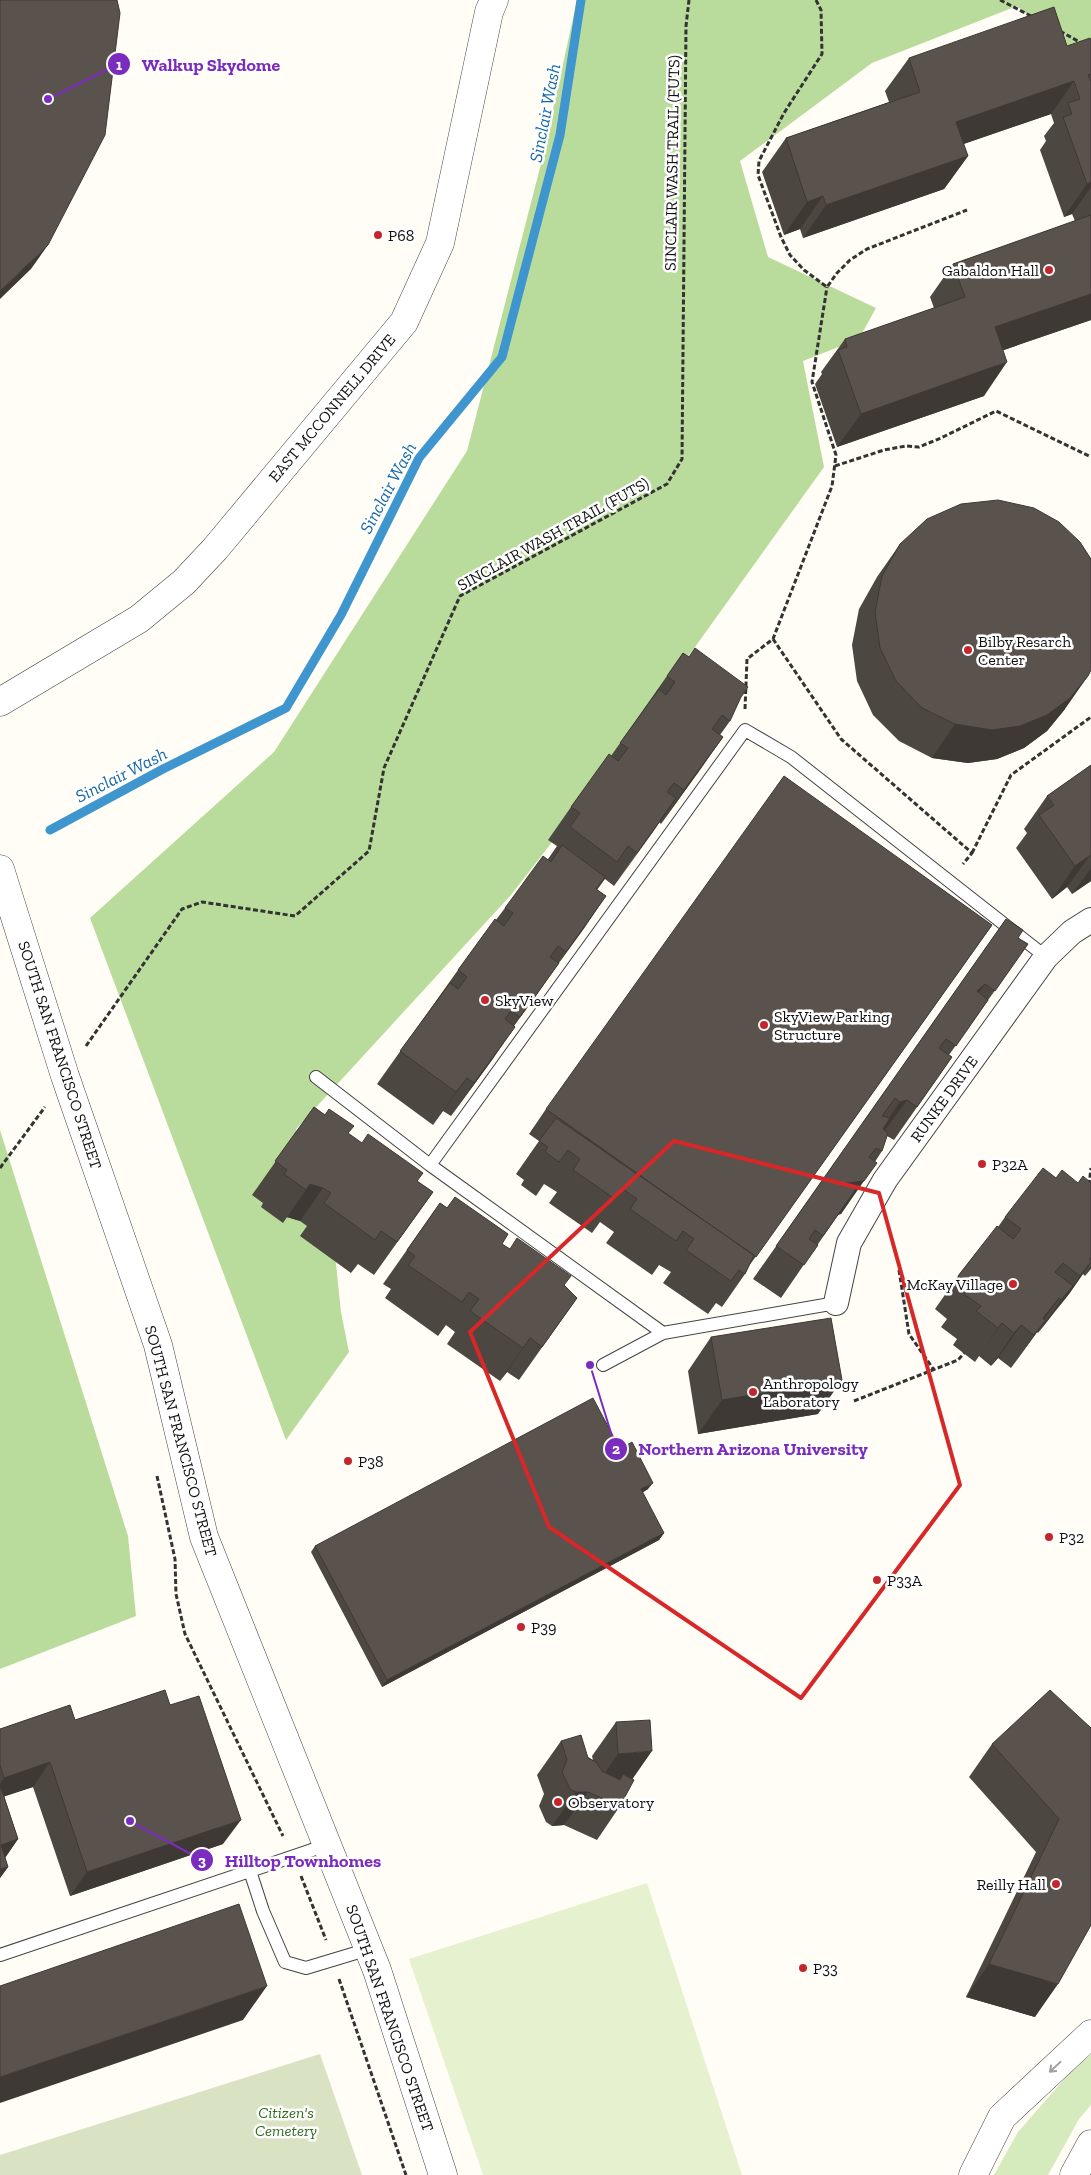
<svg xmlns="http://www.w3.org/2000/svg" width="1091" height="2175" font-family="'Zilla Slab',serif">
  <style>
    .green { fill: #d5ebbd }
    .forest { fill: #b9dc9c }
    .cemetery { fill: #d9e3c4 }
    .pitch { fill: #e6f2cf }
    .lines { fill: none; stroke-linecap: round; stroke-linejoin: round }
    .stream { stroke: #3f96cf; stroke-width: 9 }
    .service-casing { stroke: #444; stroke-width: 14 }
    .minor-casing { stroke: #444; stroke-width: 26 }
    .tertiary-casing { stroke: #444; stroke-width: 29 }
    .path { stroke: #333; stroke-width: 3; stroke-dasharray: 5 2.5; stroke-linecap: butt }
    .service { stroke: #fff; stroke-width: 12 }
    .minor { stroke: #fff; stroke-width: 24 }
    .tertiary { stroke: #fff; stroke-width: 28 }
    .wall { fill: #4d4742 }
    .shaded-wall { fill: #3f3936 }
    .building { fill: #5a524d; stroke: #3f3936 }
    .oneway { stroke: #a0a0a0 }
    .marked { fill: none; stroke: #d62828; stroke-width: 4; stroke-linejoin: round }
    .poi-dot { fill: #c4262e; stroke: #fff; stroke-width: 2 }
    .labels { text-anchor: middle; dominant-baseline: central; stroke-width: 5; stroke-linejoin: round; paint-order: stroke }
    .street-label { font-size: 16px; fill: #111; stroke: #fff }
    .poi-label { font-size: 16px; fill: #111; stroke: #fff; text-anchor: start }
    .park-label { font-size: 16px; font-style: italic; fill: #2f6b1f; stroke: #fff }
    .water-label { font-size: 18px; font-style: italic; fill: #1768a6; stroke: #fff }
    .leader { fill: none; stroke: #7b2cbf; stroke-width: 2 }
    .callout-dot { fill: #7b2cbf; stroke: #fff; stroke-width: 2 }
    .mark-label { font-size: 15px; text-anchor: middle; font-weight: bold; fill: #fff }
    .callout-label { font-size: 18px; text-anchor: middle; font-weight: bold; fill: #7b2cbf; stroke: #fff; stroke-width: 5; stroke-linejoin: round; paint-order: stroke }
  </style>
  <rect width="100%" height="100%" fill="#fffdf5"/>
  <path class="green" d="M 1091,2055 L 1091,2105 L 1079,2119 L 1048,2175 L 994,2175 L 1018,2132 L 1073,2069 Z"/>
  <path class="forest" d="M 577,0 L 1091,0 L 1091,69 L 1017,6 L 872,63 L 740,161 L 768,257 L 876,308 L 859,339 L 803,361 L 824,467 L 594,788 L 511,895 L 296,1129 L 332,1226 L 341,1312 L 349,1352 L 286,1440 L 90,918 L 274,752 L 467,451 L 542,160 Z
    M 0,1130 L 128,1536 L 136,1616 L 0,1669 Z"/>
  <path class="cemetery" d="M 320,2054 L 362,2175 L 0,2175 L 0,2155 Z"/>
  <path class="pitch" d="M 647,1883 L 742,2175 L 483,2175 L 409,1959 Z"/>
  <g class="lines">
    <path class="stream" d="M 50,830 L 163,769 L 286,708 L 341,615 L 419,458 L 502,357 L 560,135 L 581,0"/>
    <g class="service-casing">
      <path id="service" d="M 316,1077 L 430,1165 L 663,1333 L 836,1303
        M 430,1165 L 745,730 L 791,757 L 1046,957
        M 603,1365 L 663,1333
        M 250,1871 L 263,1911 L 285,1962 L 306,1968 L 369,1949
        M 0,1955 L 327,1845"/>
    </g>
    <g class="minor-casing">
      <path id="minor" d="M 836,1303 L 849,1243 L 885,1180 L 1046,957 L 1072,932 L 1091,920"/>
    </g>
    <g class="tertiary-casing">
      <path id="tertiary" d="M 0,702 L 139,619 L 184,582 L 215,549 L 404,322 L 440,243 L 489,12 L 494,0
        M 0,869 L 65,1076 L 158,1345 L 204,1537 L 377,1970 L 443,2175
        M 973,2175 L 1002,2117 L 1091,2034
        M 1074,2175 L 1091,2144"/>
    </g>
    <path class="path" d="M 816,0 L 821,10 L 822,54 L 784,113 L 759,161 L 758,175 L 781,237 L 790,255 L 804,270 L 827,287 L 837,273 L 850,260 L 867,249 L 967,210
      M 1000,0 L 1033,17
      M 1060,31 L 1083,44
      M 835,466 L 884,450 L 906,446 L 919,447 L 941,438 L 996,411 L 1091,457
      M 773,639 L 841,739 L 972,853 L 963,864
      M 745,709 L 747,659 L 773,639 L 832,486 L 836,455 L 812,382 L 827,287
      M 972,853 L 1011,775 L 1091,717
      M 86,1046 L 182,909 L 202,902 L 295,916 L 369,851 L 384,768 L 460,596 L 667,484 L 682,459 L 686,26 L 689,0
      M 0,1168 L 45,1107
      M 1089,1185 L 1091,1168
      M 899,1270 L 909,1334 L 934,1370
      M 854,1401 L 958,1360 L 966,1351
      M 157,1476 L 175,1559 L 176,1594 L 185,1634 L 283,1836
      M 301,1876 L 326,1940
      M 339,1979 L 406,2175"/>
    <use href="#service" class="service"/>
    <use href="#minor" class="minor"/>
    <use href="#tertiary" class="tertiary"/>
  </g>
  <path class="wall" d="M 1091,41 L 1091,320 L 1003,350 L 984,396 L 837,447 L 815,384 L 822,374 L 821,372 L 845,339 L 934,308 L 930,297 L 953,264 L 1075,221 L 1072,214 L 1064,217 L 1040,150 L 1046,141 L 1044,136 L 1054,123 L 1051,114 L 963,144 L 968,156 L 944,189 L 803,238 L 800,229 L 784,235 L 762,172 L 786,138 L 889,102 L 885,91 L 909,58 L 1067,46 Z
    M 900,544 L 1065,709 L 1047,731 L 1024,748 L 997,759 L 968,763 L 932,758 L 899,741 L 873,715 L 857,681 L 852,645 L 859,609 L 877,577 Z
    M 683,653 L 739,700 L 730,721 L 720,735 L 723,737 L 661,824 L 659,822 L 614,886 L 605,879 L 597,890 L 606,896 L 514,1026 L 492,1060 L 451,1116 L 443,1111 L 433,1125 L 377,1084 L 458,970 L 505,908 L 548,859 L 557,846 L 548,840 L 571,807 L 611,756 Z
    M 1091,765 L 1091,881 L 1072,894 L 1067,887 L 1052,899 L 1016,848 L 1027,833 L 1024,829 L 1047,796 Z
    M 1006,919 L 1018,938 L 1028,944 L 949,1055 L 952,1057 L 894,1140 L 887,1136 L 882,1151 L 841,1214 L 838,1215 L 781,1298 L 753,1279 Z
    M 992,925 L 749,1266 L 745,1274 L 722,1307 L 716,1303 L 708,1314 L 663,1283 L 671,1272 L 659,1265 L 652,1275 L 606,1243 L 614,1232 L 600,1222 L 592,1233 L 549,1203 L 557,1192 L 544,1184 L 536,1196 L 521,1185 L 524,1180 L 516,1174 L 539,1141 L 529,1134 L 546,1109 Z
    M 314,1107 L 348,1134 L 433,1192 L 374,1275 L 358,1264 L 351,1273 L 300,1236 L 307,1226 L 300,1221 L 287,1217 L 283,1223 L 261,1207 L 263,1203 L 252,1195 Z
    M 1056,1178 L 1078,1183 L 1091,1183 L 1091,1269 L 1085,1276 L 1083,1274 L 1069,1294 L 1038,1333 L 1037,1332 L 1011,1368 L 998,1358 L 991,1366 L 979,1356 L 975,1362 L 953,1345 L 957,1339 L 941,1327 L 947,1319 L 935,1309 L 958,1276 L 998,1227 L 1005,1217 Z
    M 440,1203 L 564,1286 L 577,1298 L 519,1380 L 507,1372 L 500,1381 L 447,1344 L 455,1332 L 446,1325 L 438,1336 L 385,1298 L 391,1289 L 383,1284 Z
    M 711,1337 L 818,1414 L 698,1434 L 688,1371 Z
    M 620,1449 L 648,1489 L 642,1493 L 664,1533 L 659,1540 L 382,1687 L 311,1552 L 315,1546 Z
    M 170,1705 L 223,1844 L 70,1896 L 33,1787 L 4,1796 L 18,1839 L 5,1858 L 8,1867 L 0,1878 L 0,1729 L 75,1720 Z
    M 616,1722 L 633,1779 L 620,1806 L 597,1840 L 564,1825 L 552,1826 L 546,1822 L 539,1806 L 544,1794 L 537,1775 L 561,1741 L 593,1760 L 592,1756 Z
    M 1091,1728 L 1035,2017 L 966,1997 L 1036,1852 L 969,1777 L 992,1744 Z"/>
  <path class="shaded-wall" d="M 1074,81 L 1051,114 L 932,155 L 956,122 Z
    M 968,156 L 944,189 L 803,238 L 826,205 Z
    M 1091,182 L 1091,187 L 1072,214 L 1064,217 L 1087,184 Z
    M 823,196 L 800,229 L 784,235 L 807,202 Z
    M 48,245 L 31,269 L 0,299 L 0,291 Z
    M 1091,294 L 1091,320 L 972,361 L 995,327 Z
    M 1007,362 L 984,396 L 837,447 L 861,414 Z
    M 1088,676 L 1065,709 L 1047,731 L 1024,748 L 997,759 L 968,763 L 932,758 L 955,724 Z
    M 723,737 L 700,770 L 661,824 L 684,790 Z
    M 676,798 L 653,832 L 614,886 L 637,853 Z
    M 1091,854 L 1067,887 L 1052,899 L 1075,866 Z
    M 1091,868 L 1091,881 L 1072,894 Z
    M 606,896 L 583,930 L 543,985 L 566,952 Z
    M 559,963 L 536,996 L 496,1050 L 520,1017 Z
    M 985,984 L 962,1017 L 977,991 Z
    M 515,1027 L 492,1060 L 451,1116 L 474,1083 Z
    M 467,1078 L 443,1111 L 433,1125 L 456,1092 Z
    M 907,1100 L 883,1133 L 877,1135 L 900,1102 Z
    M 864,1181 L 841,1214 L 824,1216 L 847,1183 Z
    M 310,1184 L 323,1188 L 300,1221 L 287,1217 L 283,1223 Z
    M 1091,1262 L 1069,1294 L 1057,1309 L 1080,1276 Z
    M 1073,1286 L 1049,1319 L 1038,1333 L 1061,1300 Z
    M 1059,1298 L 1036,1331 L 1043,1318 Z
    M 1046,1320 L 1022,1353 L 1011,1368 L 1034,1335 Z
    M 1002,1323 L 979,1356 L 975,1362 L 998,1328 Z
    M 1021,1325 L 998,1358 L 991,1366 L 1014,1333 Z
    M 530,1338 L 507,1372 L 500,1381 L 523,1348 Z
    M 842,1380 L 818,1414 L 698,1434 L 722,1400 Z
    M 653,1483 L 648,1489 L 636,1496 L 641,1489 Z
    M 664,1533 L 659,1540 L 382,1687 L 387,1680 Z
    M 652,1751 L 629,1784 L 623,1774 L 615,1785 L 595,1787 L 618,1754 Z
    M 50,1762 L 33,1787 L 0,1798 L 0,1784 L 4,1778 Z
    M 576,1792 L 588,1792 L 564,1825 L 552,1826 Z
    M 241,1820 L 223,1844 L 70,1896 L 87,1872 Z
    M 18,1839 L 0,1865 L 1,1845 Z
    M 8,1867 L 0,1878 L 0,1869 Z
    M 989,1964 L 1058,1984 L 1035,2017 L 966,1997 Z
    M 267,1986 L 243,2020 L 0,2103 L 0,2077 Z"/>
  <path class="building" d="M 0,0 L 117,0 L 120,13 L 105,135 L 48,245 L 0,291 Z
    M 1054,7 L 1067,46 L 1090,38 L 1091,41 L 1091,74 L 1088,75 L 1091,82 L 1091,182 L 1087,184 L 1063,117 L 1072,114 L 1068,103 L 1080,99 L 1074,81 L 956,122 L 968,156 L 826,205 L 823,196 L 807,202 L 786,138 L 920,92 L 909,58 Z
    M 1091,215 L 1091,294 L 995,327 L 1007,362 L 861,414 L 838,350 L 847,347 L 845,339 L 965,297 L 953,264 Z
    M 998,500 L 1034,508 L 1059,522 L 1080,542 L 1091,559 L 1091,670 L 1088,676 L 1070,698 L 1047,715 L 1020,726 L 992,730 L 955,724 L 922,708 L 896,681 L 880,648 L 875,612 L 882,576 L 900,544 L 927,519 L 961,504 Z
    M 695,648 L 748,687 L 741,697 L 730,721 L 722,715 L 712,729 L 723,737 L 684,790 L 674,783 L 667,792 L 676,798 L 637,853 L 628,846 L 617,862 L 570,827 L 580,813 L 571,807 L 609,754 L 618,761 L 628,748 L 620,743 L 659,689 L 666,695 L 675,682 L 667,676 L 683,653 L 689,657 Z
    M 1091,765 L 1091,855 L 1075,866 L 1039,815 L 1054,805 L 1047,796 Z
    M 784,776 L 992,925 L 756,1257 L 546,1109 Z
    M 562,845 L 605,877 L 596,889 L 606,896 L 566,952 L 558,946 L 550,957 L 559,963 L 520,1017 L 511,1011 L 505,1019 L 515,1027 L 474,1083 L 467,1078 L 456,1092 L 400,1051 L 450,983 L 458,989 L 467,977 L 458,970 L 495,919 L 504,926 L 513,913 L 505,908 L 543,856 L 551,862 Z
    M 1006,919 L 1023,930 L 1018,938 L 1028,944 L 995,991 L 985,984 L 977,991 L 988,1000 L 956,1046 L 946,1039 L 939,1048 L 952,1057 L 917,1107 L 907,1100 L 900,1102 L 895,1098 L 882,1116 L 890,1118 L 883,1129 L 888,1133 L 882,1151 L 876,1148 L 869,1157 L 877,1163 L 864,1181 L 847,1183 L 856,1189 L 823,1236 L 815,1230 L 809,1239 L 818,1245 L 804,1265 L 776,1246 Z
    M 314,1107 L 325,1115 L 329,1109 L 354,1126 L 348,1133 L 362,1143 L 368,1134 L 423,1173 L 417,1181 L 433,1192 L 397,1242 L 381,1231 L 375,1240 L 324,1203 L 331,1193 L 323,1188 L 310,1184 L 306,1190 L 284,1174 L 287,1170 L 275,1161 Z
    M 556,1118 L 754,1255 L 745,1274 L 739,1270 L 731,1281 L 686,1250 L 694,1239 L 683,1231 L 676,1241 L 630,1209 L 637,1199 L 623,1189 L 615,1199 L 573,1170 L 580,1159 L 568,1150 L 559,1162 L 545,1152 L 548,1147 L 539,1141 Z
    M 1043,1168 L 1056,1178 L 1062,1170 L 1078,1183 L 1083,1176 L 1091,1183 L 1091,1257 L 1089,1259 L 1091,1260 L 1091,1262 L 1080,1276 L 1063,1263 L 1055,1272 L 1073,1286 L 1061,1300 L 1059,1298 L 1043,1318 L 1046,1320 L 1034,1335 L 1021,1325 L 1014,1333 L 1002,1323 L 998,1328 L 976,1311 L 981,1306 L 964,1294 L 971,1286 L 958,1276 L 997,1226 L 1013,1239 L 1021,1229 L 1005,1217 Z
    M 455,1197 L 508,1234 L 502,1244 L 510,1249 L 517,1238 L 571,1276 L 564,1285 L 577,1298 L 542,1347 L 530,1338 L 523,1348 L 470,1311 L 479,1299 L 469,1292 L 462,1302 L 408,1265 L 415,1256 L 407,1250 L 440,1203 L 447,1208 Z
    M 831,1318 L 842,1380 L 722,1400 L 711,1337 Z
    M 593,1398 L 620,1449 L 632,1442 L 653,1483 L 641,1489 L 664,1533 L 387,1680 L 315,1546 Z
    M 165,1690 L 170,1705 L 199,1696 L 241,1820 L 87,1872 L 50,1762 L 4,1778 L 0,1765 L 0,1729 L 70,1705 L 75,1720 Z
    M 1050,1690 L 1091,1728 L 1091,1925 L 1058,1984 L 989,1964 L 1059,1819 L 992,1744 Z
    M 650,1720 L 652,1751 L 618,1754 L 616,1722 Z
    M 581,1735 L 588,1758 L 596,1762 L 602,1771 L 620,1780 L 623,1774 L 634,1780 L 620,1806 L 588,1792 L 576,1792 L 570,1789 L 562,1772 L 567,1760 L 561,1741 Z
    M 0,1785 L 18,1839 L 1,1845 L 8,1867 L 0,1869 Z
    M 239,1904 L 267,1986 L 0,2077 L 0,1986 Z"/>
  <defs><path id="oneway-shaft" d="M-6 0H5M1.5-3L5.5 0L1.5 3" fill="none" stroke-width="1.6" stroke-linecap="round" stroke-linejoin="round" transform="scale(1.25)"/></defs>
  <use class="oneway" href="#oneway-shaft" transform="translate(1055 2067) rotate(137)"/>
  <path class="marked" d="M 674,1141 L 879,1193 L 960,1485 L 801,1698 L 549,1527 L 470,1332 Z"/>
  <g class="poi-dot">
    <circle cx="378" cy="235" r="5"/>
    <circle cx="1049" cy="270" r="5"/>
    <circle cx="968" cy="650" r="5"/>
    <circle cx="485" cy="1000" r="5"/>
    <circle cx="764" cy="1025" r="5"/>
    <circle cx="982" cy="1164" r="5"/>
    <circle cx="1013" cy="1284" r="5"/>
    <circle cx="753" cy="1392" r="5"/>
    <circle cx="348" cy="1461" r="5"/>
    <circle cx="1049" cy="1537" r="5"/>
    <circle cx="877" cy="1580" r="5"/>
    <circle cx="521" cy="1627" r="5"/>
    <circle cx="558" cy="1802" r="5"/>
    <circle cx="1056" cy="1884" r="5"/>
    <circle cx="803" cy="1968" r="5"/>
  </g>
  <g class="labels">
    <g class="street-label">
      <text transform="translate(672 163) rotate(-89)">SINCLAIR WASH TRAIL (FUTS)</text>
      <text transform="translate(332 408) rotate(-50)">EAST MCCONNELL DRIVE</text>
      <text transform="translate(553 534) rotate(-29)">SINCLAIR WASH TRAIL (FUTS)</text>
      <text transform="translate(60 1055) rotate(72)">SOUTH SAN FRANCISCO STREET</text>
      <text transform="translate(944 1099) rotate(-54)">RUNKE DRIVE</text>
      <text transform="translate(181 1441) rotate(75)">SOUTH SAN FRANCISCO STREET</text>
      <text transform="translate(390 2018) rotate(71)">SOUTH SAN FRANCISCO STREET</text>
    </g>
    <g class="poi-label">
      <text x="388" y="235">P68</text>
      <text x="1039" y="270" text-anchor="end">Gabaldon Hall</text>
      <text x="978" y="641">Bilby Resarch<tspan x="978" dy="18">Center</tspan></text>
      <text x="495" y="1000">SkyView</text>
      <text x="774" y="1016">SkyView Parking<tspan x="774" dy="18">Structure</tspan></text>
      <text x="992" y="1164">P32A</text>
      <text x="1003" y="1284" text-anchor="end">McKay Village</text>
      <text x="763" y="1383">Anthropology<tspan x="763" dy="18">Laboratory</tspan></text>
      <text x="358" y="1461">P38</text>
      <text x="1059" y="1537">P32</text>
      <text x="887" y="1580">P33A</text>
      <text x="531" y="1627">P39</text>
      <text x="568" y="1802">Observatory</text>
      <text x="1046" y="1884" text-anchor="end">Reilly Hall</text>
      <text x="813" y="1968">P33</text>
    </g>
    <g class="park-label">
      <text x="286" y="2112">Citizen's<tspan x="286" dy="18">Cemetery</tspan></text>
    </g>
    <g class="water-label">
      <text transform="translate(545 113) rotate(-79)">Sinclair Wash</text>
      <text transform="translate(388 488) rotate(-62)">Sinclair Wash</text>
      <text transform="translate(121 775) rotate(-27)">Sinclair Wash</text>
    </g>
  </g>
  <path class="leader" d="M48 99L119 64M590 1365L616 1449M130 1821L202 1860"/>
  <g class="callout-dot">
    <circle cx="48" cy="99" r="5"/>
    <circle cx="590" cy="1365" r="5"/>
    <circle cx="130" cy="1821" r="5"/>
    <circle cx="119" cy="64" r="12"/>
    <circle cx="616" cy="1449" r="12"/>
    <circle cx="202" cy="1860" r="12"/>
  </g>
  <g class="mark-label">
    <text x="119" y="70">1</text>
    <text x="616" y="1454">2</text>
    <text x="202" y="1866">3</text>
  </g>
  <g class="callout-label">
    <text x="211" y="71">Walkup Skydome</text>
    <text x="753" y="1455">Northern Arizona University</text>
    <text x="303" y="1867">Hilltop Townhomes</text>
  </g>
</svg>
